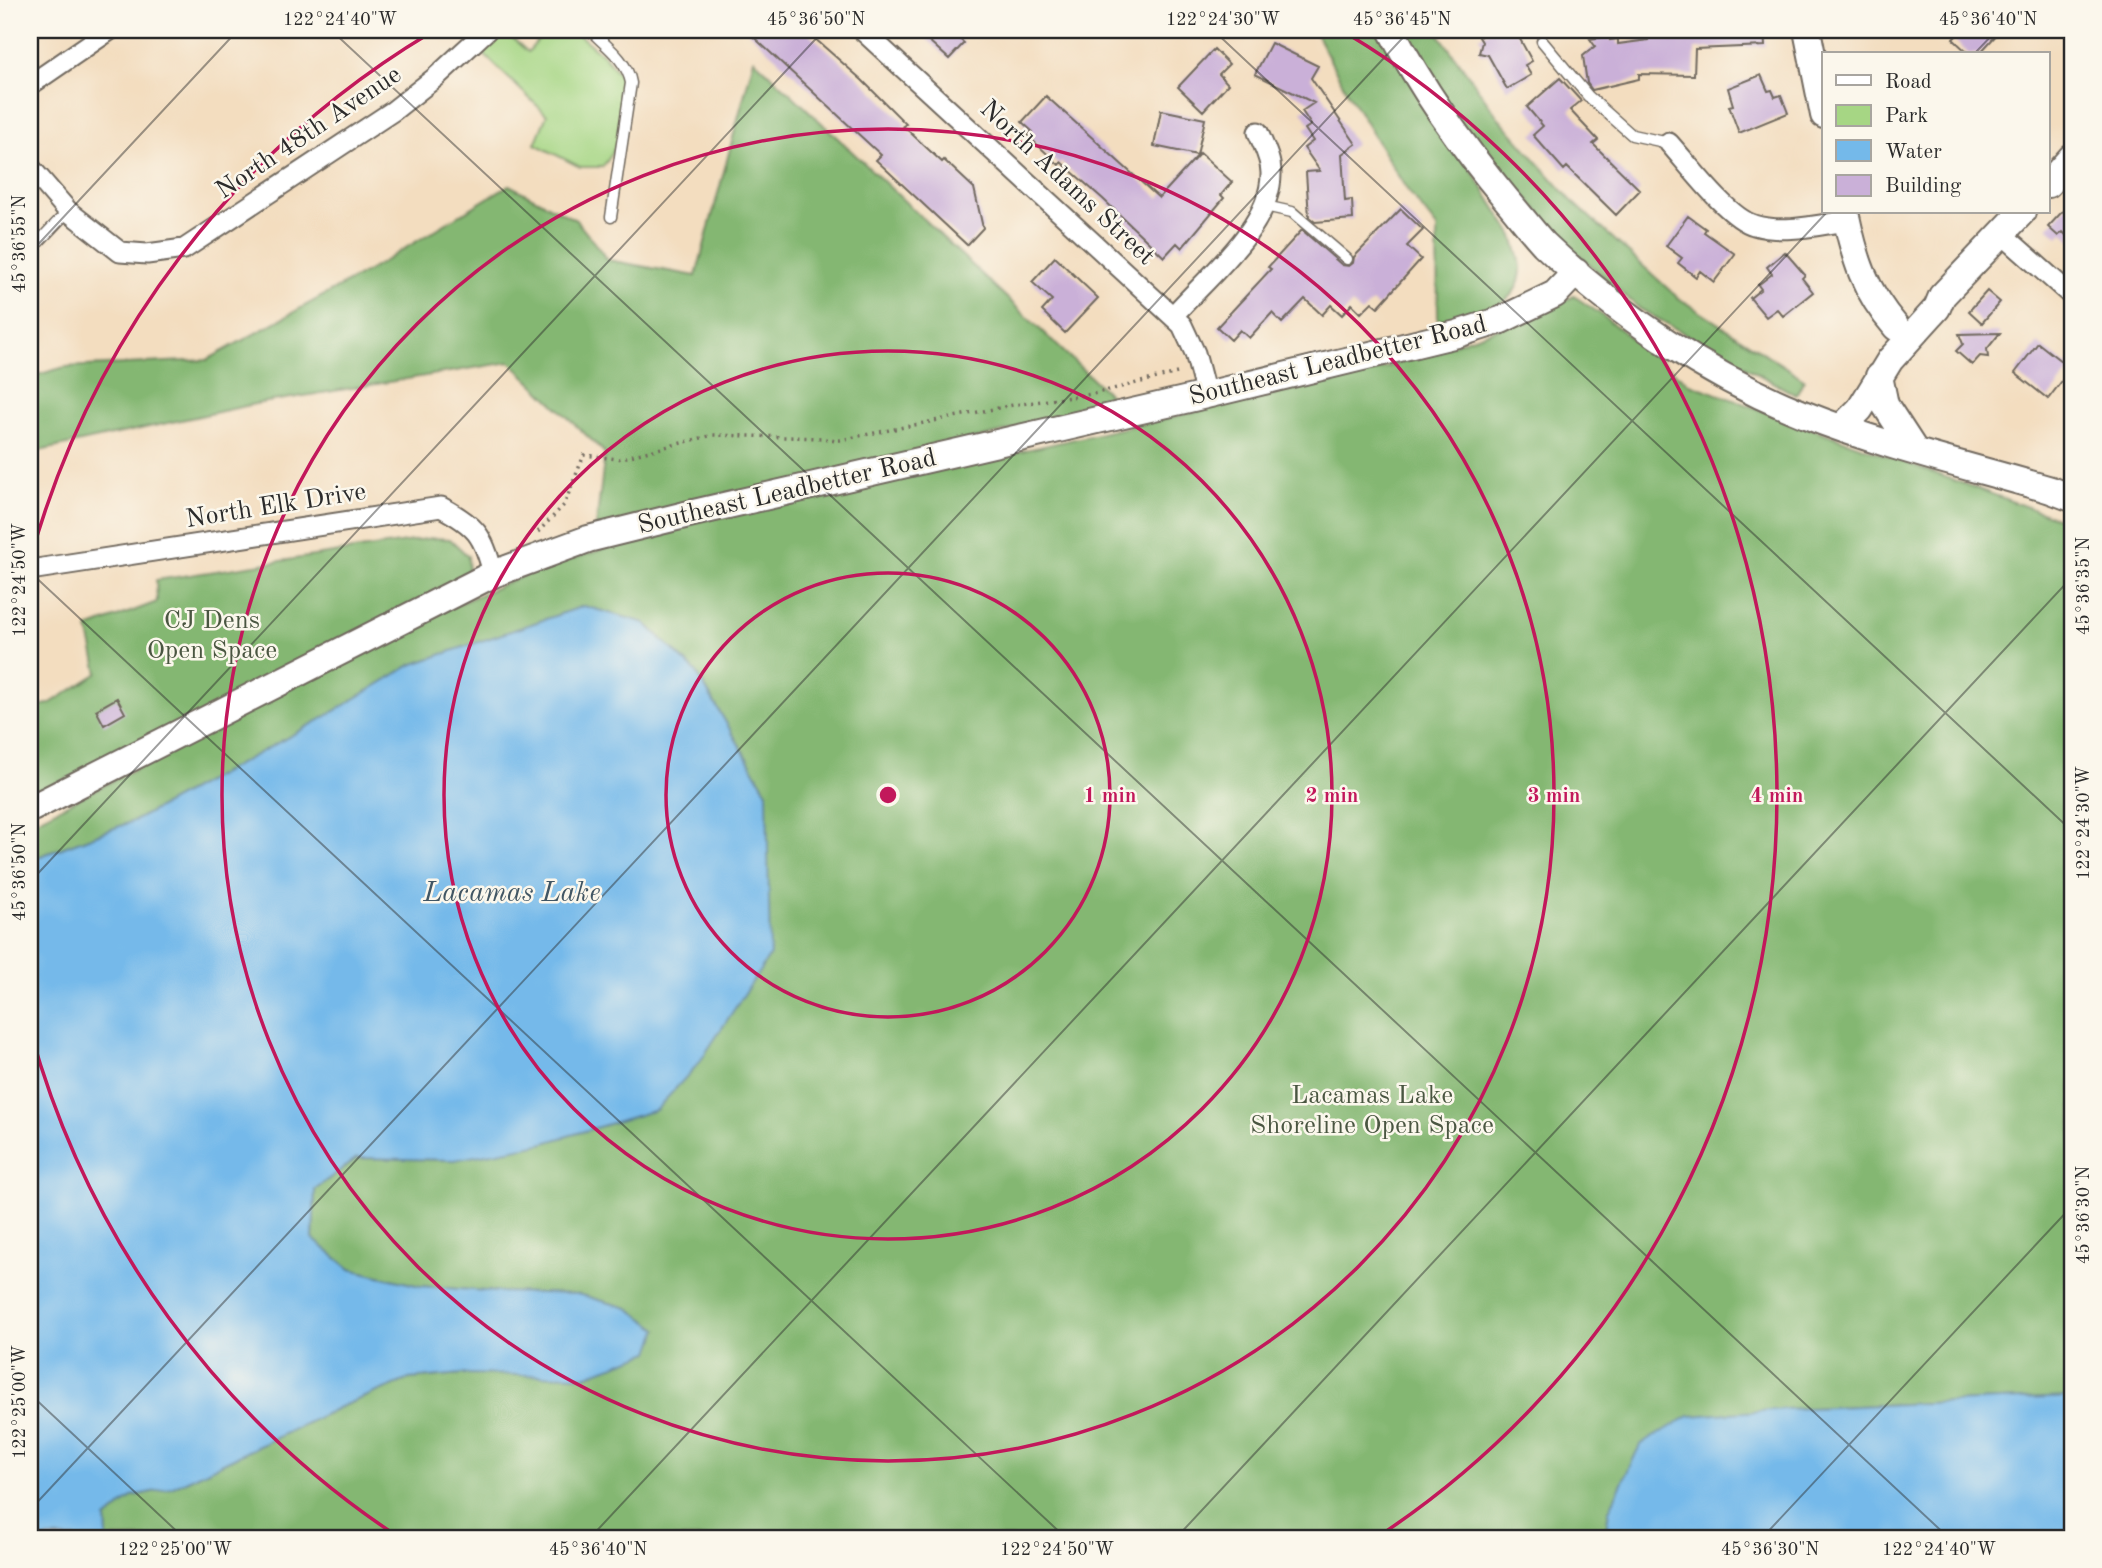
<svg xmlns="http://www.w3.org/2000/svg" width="2102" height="1568" font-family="'Old Standard TT',serif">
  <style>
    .green { fill: #a6d684; stroke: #688058; stroke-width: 2 }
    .forest { fill: #84b772; stroke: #58714e; stroke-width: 2 }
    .water { fill: #74b9ea; stroke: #50728a; stroke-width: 2 }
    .building { fill: #cab0d8 }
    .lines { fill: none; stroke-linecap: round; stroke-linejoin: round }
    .lane-casing { stroke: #71695f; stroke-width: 13 }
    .street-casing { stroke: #71695f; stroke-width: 23 }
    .secondary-casing { stroke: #71695f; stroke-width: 30 }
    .path { stroke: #71695f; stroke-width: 3.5; stroke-dasharray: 2 5; stroke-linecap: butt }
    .lane { stroke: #fff; stroke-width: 10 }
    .street { stroke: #fff; stroke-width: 19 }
    .secondary { stroke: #fff; stroke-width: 26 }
    .ticks { fill: none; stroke: #2b2b2b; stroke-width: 2; stroke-opacity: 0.45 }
    .ring { fill: none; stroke: #c2185b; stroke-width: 3.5 }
    .labels { text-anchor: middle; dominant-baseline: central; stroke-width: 5; stroke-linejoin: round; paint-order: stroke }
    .street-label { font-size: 26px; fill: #2b2b2b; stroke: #fbf7ec }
    .park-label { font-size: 26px; fill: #4a5641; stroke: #fbf7ec }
    .water-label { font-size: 28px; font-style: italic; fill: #415664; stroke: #fbf7ec }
    .centre { fill: #c2185b; stroke: #fbf7ec; stroke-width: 3.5 }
    .ring-label { font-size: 21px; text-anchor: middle; font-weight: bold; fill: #c2185b; stroke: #fbf7ec; stroke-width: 5; stroke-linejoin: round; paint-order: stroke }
    .neatline { fill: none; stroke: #2b2b2b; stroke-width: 2.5 }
    .ticks-label { font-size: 18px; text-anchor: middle; fill: #2b2b2b }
  </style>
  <rect width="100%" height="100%" fill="#fbf7ec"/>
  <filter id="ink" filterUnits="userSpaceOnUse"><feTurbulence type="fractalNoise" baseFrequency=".0143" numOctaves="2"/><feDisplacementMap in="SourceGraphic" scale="14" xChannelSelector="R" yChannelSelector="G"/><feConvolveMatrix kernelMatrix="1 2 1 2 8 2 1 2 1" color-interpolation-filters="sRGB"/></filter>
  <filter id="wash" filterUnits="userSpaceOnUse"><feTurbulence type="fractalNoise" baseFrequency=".00686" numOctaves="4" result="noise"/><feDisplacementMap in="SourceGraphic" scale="28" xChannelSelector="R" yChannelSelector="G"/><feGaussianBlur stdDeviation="1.57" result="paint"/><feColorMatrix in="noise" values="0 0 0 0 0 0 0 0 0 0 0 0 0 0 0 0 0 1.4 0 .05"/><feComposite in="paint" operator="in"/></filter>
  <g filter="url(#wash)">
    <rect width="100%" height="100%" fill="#f3ddbf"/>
    <path class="green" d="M 487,30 L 503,30 L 528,52 L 547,30 L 573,30 L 604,56 L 625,81 C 622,110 624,145 602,167 L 580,167 L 535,144 L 547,115 L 472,43 Z"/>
    <path class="forest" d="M 1314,30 L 1383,30 L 1513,236 C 1515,246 1521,259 1521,269 C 1520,311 1469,315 1438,320 L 1437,228 L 1405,187 L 1346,90 Z
      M 1401,30 L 1436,30 L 1498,117 L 1570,199 L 1677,297 L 1804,379 L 1796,395 L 1640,309 L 1578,254 L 1485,153 L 1440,97 Z
      M 754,59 L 1118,403 L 595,535 L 605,453 L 510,362 L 255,404 L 30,453 L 30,377 L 65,367 L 207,360 L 368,271 L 509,185 L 576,220 L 608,260 L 696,276 Z
      M 1574,296 L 1599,313 L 1690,384 L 2052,516 L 2072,521 L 2072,1397 L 1786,1409 L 1609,1510 L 1605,1538 L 187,1538 L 183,1536 L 181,1538 L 107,1538 L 106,1519 L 133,1496 L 171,1488 L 342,1406 L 409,1379 L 462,1374 L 658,1329 L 628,1308 L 577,1294 L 497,1292 L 420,1286 L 350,1269 L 313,1239 L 315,1189 L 357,1158 L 454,1160 L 767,792 L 696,672 L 645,623 L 584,606 L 411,665 L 318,721 L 136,820 L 30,860 L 30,823 L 167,753 L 405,627 L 537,570 L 737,507 L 787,504 L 1376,371 L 1540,314 Z
      M 432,538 L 450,539 L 468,556 L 469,579 L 116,759 L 30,794 L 30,707 L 49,704 L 98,673 L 88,628 L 157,602 L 156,580 Z"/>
    <path class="water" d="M 584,606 L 645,623 L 696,672 L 767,792 L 770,955 L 699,1063 L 656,1110 L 541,1144 L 454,1160 L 357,1158 L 315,1189 L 313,1239 L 350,1269 L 420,1286 L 497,1292 L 577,1294 L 628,1308 L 658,1329 L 650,1352 L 585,1376 L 462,1374 L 409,1379 L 342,1406 L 171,1488 L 133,1496 L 106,1519 L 107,1538 L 30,1538 L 30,860 L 136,820 L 318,721 L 411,665 Z
      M 2072,1397 L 2072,1538 L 1605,1538 L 1609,1510 L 1640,1445 L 1689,1416 L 1786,1409 Z"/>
    <g id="blocks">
      <path class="building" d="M 746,30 L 805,30 L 862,80 L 906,124 L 903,126 L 942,162 L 944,160 L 974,188 L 983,228 L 967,245 L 876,160 L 881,155 Z
        M 917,30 L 949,30 L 964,43 L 949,59 Z
        M 1491,30 L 1515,30 L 1532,61 L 1525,65 L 1531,75 L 1507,89 L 1488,55 L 1479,53 L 1482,42 L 1479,37 Z
        M 1648,30 L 1764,30 L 1765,46 L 1695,49 L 1694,75 L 1639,74 L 1639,79 L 1592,90 L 1587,83 L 1583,56 L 1595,46 L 1590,39 L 1610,36 L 1610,40 L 1618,39 L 1618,44 L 1648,40 Z
        M 1962,30 L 2001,30 L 1979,54 L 1969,54 L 1953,39 Z
        M 1271,43 L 1318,66 L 1311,78 L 1356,144 L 1342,154 L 1345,201 L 1352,200 L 1353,219 L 1315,222 L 1309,217 L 1306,172 L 1320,171 L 1304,148 L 1313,141 L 1305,129 L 1311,125 L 1302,111 L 1314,103 L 1255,74 Z
        M 1214,49 L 1229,64 L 1219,74 L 1228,84 L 1203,111 L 1178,87 Z
        M 1761,75 L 1768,91 L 1772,90 L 1775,97 L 1781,95 L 1788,113 L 1739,133 L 1729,106 L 1733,105 L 1728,88 Z
        M 1560,78 L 1581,101 L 1570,110 L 1598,140 L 1593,144 L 1640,190 L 1616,215 L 1567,167 L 1564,170 L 1533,135 L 1543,126 L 1527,107 Z
        M 1046,96 L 1159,198 L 1200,153 L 1232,182 L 1221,195 L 1224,198 L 1182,248 L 1177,243 L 1164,257 L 1103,199 L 1061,162 L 1059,165 L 1028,136 L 1032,131 L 1022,122 Z
        M 1161,110 L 1205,119 L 1197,155 L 1154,146 Z
        M 2072,201 L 2072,241 L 2063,232 L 2058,236 L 2048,227 Z
        M 1401,209 L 1423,230 L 1407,246 L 1421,259 L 1378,307 L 1372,302 L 1361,313 L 1352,304 L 1342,315 L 1331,305 L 1322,315 L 1305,299 L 1282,323 L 1272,313 L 1249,338 L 1240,330 L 1231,340 L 1217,327 L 1271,269 L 1268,267 L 1302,230 L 1342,265 L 1349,266 L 1353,263 L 1354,257 Z
        M 1688,216 L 1706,229 L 1704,232 L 1735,254 L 1714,282 L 1700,271 L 1696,277 L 1678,263 L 1682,258 L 1666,246 Z
        M 1785,252 L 1805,275 L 1802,278 L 1813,292 L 1783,316 L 1777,309 L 1766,317 L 1750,298 L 1761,289 L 1758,285 L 1772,274 L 1767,267 Z
        M 1055,257 L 1098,298 L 1065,333 L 1042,311 L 1052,300 L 1032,282 Z
        M 1987,291 L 2000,302 L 1982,323 L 1969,311 Z
        M 2000,333 L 1987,349 L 1988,357 L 1980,356 L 1972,365 L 1956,351 L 1963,344 L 1959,334 Z
        M 2038,343 L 2071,369 L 2048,399 L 2015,373 Z
        M 117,698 L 125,713 L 104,725 L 96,710 Z"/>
    </g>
  </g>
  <g filter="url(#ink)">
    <use href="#blocks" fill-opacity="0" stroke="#71695f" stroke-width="2"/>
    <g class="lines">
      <g class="lane-casing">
        <path id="lane" d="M 590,30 C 606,46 627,60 631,83 L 611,217
          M 1542,41 L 1588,96 L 1632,135 L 1669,143
          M 1265,206 L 1292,212 L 1347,259
          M 30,251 L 68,211"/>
      </g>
      <g class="street-casing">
        <path id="street" d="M 862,30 L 1182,325 L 1195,353 L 1206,395
          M 30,85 L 110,30
          M 1669,143 C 1688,164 1728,218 1754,225 C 1783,234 1818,225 1847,221
          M 30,167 L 68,211 L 120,252 L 147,254 L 184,249 L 393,111 L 436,77 L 487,30
          M 2002,234 L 2072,296
          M 1173,316 C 1206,278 1272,226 1271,173 C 1271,158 1263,145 1258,132
          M 30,570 L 441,507 C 475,525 484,535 493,574"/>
      </g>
      <g class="secondary-casing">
        <path id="secondary" d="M 1391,30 C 1423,91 1462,146 1507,200 C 1519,214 1531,230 1544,244 C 1618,315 1708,376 1803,414 C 1883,446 1969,466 2051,490 L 2072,498
          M 1807,30 L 1824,115
          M 2048,184 L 2072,157
          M 1845,212 C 1855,259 1864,290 1896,327
          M 1879,376 L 1885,405 L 1915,451
          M 1841,428 L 1860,409 L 1890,360 L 1937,308 L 1942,296 L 2022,212
          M 30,809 L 493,574 L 588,539 L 689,514 L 1206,395 L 1457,334 L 1501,320 L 1555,294 L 1576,272"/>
      </g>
      <path class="path" d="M 538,532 L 564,505 L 584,455 L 618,459 L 713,435 L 824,438 L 835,441 L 1013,405 L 1093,394 L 1181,372"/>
      <use href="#lane" class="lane"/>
      <use href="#street" class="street"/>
      <use href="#secondary" class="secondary"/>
    </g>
  </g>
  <path class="ticks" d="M 331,30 L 1949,1538M 1213,30 L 2072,831M 1974,54 L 1997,30M 30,253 L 238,30M 30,572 L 1066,1538M 30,882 L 824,30M 30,1394 L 184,1538M 30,1510 L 1410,30M 590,1538 L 1827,212M 1176,1538 L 2072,577M 1762,1538 L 2072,1206"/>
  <g class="ring">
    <circle cx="888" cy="795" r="222"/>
    <circle cx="888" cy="795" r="444"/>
    <circle cx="888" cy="795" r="666"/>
    <path d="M397 1536A889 889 0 0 1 31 1033M31 557A889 889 0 0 1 430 33M1346 33A889 889 0 0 1 1379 1536"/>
  </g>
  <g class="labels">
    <g class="street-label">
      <text transform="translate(309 133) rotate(-34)">North 48th Avenue</text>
      <text transform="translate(1067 183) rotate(43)">North Adams Street</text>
      <text transform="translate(1338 361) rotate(-14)">Southeast Leadbetter Road</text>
      <text transform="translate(787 492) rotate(-13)">Southeast Leadbetter Road</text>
      <text transform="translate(276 506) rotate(-9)">North Elk Drive</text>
    </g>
    <g class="park-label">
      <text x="212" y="621">CJ Dens<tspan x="212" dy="30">Open Space</tspan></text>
      <text x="1372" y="1096">Lacamas Lake<tspan x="1372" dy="30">Shoreline Open Space</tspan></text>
    </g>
    <g class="water-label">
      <text x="512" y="894">Lacamas Lake</text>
    </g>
  </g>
  <circle cx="888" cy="795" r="10" class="centre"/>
  <g class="ring-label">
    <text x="1110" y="802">1 min</text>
    <text x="1332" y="802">2 min</text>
    <text x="1554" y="802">3 min</text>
    <text x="1777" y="802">4 min</text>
  </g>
  <rect width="2102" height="1568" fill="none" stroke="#fbf7ec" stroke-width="77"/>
  <rect x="1822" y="52" width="228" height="161" fill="#fbf7ec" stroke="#a8a59f" stroke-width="2"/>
  <rect x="1836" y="75" width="35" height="10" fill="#ffffff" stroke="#a8a59f" stroke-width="2"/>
  <text x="1885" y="88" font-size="21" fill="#2b2b2b">Road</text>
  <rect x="1836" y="105" width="35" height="21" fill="#a6d684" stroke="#a8a59f" stroke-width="2"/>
  <text x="1885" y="122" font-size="21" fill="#2b2b2b">Park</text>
  <rect x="1836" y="140" width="35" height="21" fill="#74b9ea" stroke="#a8a59f" stroke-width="2"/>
  <text x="1885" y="158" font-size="21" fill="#2b2b2b">Water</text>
  <rect x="1836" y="175" width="35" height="21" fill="#cab0d8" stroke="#a8a59f" stroke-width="2"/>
  <text x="1885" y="192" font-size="21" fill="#2b2b2b">Building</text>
  <rect x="38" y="38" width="2026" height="1492" class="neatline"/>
  <g class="ticks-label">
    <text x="340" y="25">122°24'40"W</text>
    <text x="816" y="25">45°36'50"N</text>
    <text x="1223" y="25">122°24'30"W</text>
    <text x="1402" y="25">45°36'45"N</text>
    <text x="1988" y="25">45°36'40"N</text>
    <text transform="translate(19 244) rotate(-90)" y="6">45°36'55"N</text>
    <text transform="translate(19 580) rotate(-90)" y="6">122°24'50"W</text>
    <text transform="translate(2083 586) rotate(-90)" y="6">45°36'35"N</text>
    <text transform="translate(2083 823) rotate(-90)" y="6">122°24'30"W</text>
    <text transform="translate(19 872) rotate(-90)" y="6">45°36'50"N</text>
    <text transform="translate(2083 1215) rotate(-90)" y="6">45°36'30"N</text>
    <text transform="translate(19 1402) rotate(-90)" y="6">122°25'00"W</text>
    <text x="175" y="1555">122°25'00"W</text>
    <text x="598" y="1555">45°36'40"N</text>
    <text x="1057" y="1555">122°24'50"W</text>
    <text x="1770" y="1555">45°36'30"N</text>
    <text x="1939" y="1555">122°24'40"W</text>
  </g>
</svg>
